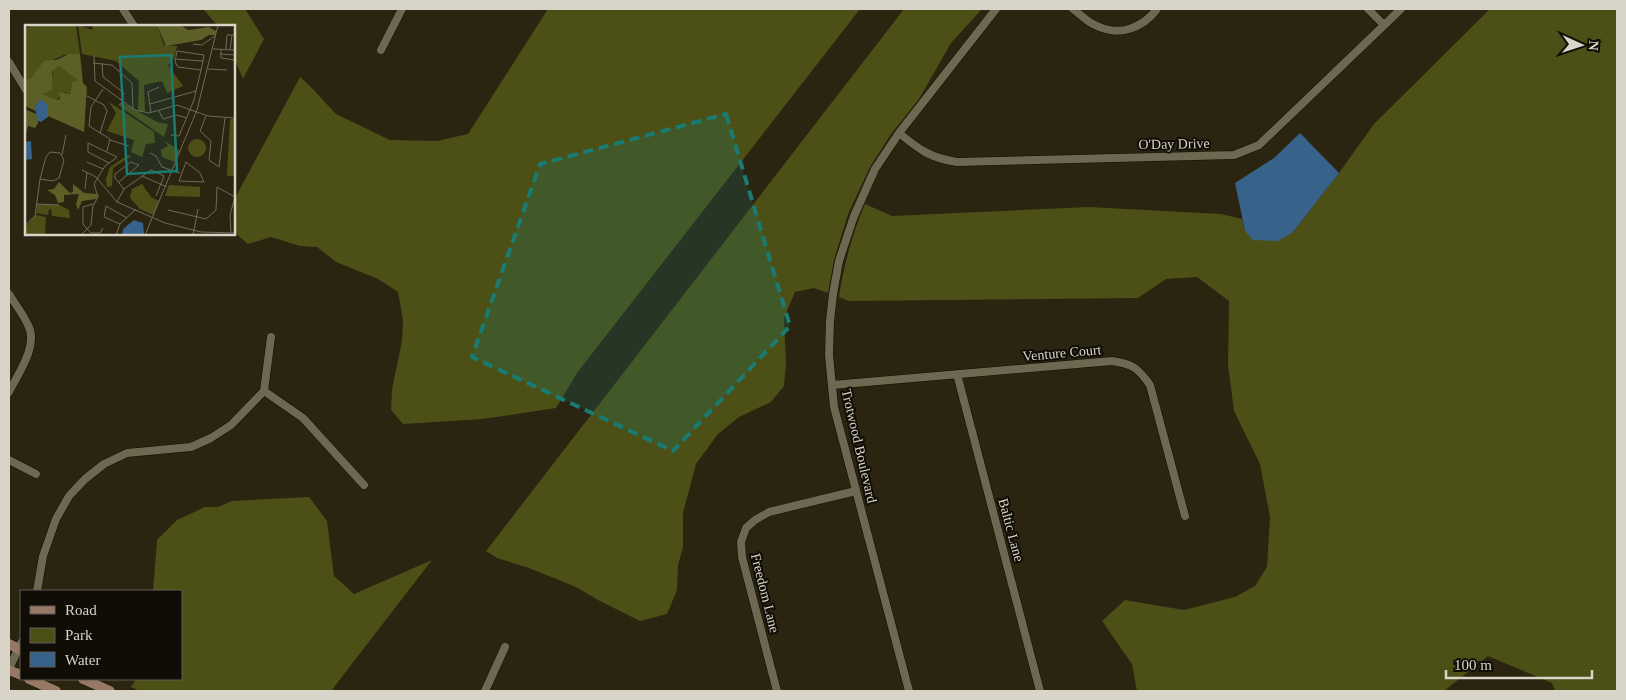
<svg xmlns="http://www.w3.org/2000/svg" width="1626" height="700" font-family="'Times New Roman',serif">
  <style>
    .green { fill: #4c5017 }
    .water { fill: #376289 }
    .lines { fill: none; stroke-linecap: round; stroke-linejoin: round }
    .street-casing { stroke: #120d00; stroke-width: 9 }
    .secondary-casing { stroke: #120d00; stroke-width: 11 }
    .street { stroke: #6e6752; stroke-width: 8 }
    .secondary { stroke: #957964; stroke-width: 10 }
    .marked { fill: #197b72; fill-opacity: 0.2; stroke: #197b72; stroke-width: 4; stroke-dasharray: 10 6; stroke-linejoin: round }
    .labels { text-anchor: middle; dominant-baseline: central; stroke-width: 4; stroke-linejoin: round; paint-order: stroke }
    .street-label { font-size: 14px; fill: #d8d4c8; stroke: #100d06 }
    .inset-road { fill: none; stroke: #706a5a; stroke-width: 1 }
    .view { fill: #197b72; fill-opacity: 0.15; stroke: #197b72; stroke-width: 2.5 }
    .inset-edge { fill: none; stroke: #d8d4c8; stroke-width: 2.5 }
  </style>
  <rect width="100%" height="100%" fill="#2a2411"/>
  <path class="green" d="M 203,9 L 245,9 L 264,39 L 243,79 L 234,58 L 234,26 L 218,26 Z
    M 548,9 L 860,9 L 577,373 L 556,408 L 483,419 L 403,424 L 391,410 L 392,389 L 402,341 L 403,320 L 398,292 L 378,279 L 336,262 L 317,247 L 300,246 L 271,237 L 248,244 L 234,232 L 234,200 L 300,77 L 309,85 L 336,114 L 390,140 L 437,141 L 468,134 Z
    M 904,9 L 982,9 L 951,43 L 919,99 L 891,134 L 870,167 L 848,214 L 834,260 L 828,293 L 814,288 L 795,292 L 784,318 L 786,363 L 784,386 L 771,402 L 739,417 L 718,434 L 696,464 L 683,513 L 683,547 L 678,565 L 677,590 L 667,614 L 640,621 L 598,600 L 576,587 L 529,568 L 497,558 L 486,551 Z
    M 1490,9 L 1617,9 L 1617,691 L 1555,691 L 1552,683 L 1488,656 L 1444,691 L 1137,691 L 1132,664 L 1102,621 L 1125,600 L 1184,610 L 1235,597 L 1255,586 L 1267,567 L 1270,517 L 1260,464 L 1234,411 L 1228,365 L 1229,301 L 1197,277 L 1166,279 L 1138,298 L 849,301 L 839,297 C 844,265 852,234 865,204 L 892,216 L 1089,207 L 1221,214 L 1242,219 L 1245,231 L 1293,232 L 1339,173 L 1374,124 Z
    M 309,497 L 327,521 L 334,576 L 354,594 L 432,560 L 331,691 L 140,691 L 131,687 L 136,679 L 181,679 L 181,591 L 153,591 L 157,540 L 177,520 L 205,507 L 218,507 L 232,501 Z"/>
  <path class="water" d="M 1300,133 L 1339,173 L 1293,232 L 1278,241 L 1253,240 L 1245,231 L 1235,183 L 1274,158 Z"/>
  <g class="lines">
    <g class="street-casing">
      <path id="street" d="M 123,9 L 134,26
        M 1073,9 C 1080,14 1087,22 1095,25 C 1118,37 1142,29 1157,9
        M 1368,9 L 1384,25
        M 381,50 L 402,9
        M 9,62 L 26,90
        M 899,133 C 920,150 930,158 957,162 L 1234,155 L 1259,145 L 1401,9
        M 9,294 C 15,304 23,314 28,325 C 39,345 18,374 9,392
        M 957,374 L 1040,691
        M 832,385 L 1112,361 C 1133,364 1138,368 1150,385 L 1185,516
        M 264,391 L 303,418 L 364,485
        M 9,460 L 36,474
        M 37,591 L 43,556 L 56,519 L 69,496 L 85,479 L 104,464 L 127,453 L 191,447 L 211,438 L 231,425 L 264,391 L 271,337
        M 9,669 L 21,643
        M 485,691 L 505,647
        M 777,691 L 742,557 L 741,542 L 746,528 L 755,520 L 769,512 L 856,491
        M 909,691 L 834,407 L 829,355 L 830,321 L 833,294 L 839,261 L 854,216 L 875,169 L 899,133 L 996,9"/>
    </g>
    <g class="secondary-casing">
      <path id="secondary" d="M 9,644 L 21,650
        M 9,670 L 21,675
        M 29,679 L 56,691
        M 83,679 L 110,691"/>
    </g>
    <use href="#street" class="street"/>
    <use href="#secondary" class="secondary"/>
  </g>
  <path class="marked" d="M 726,114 L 790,326 L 673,451 L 472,357 L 540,164 Z"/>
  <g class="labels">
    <g class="street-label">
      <text transform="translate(1174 144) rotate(-1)">O'Day Drive</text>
      <text transform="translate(1062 353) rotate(-5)">Venture Court</text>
      <text transform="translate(859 446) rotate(77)">Trotwood Boulevard</text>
      <text transform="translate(1011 530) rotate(75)">Baltic Lane</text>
      <text transform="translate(765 593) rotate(76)">Freedom Lane</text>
    </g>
  </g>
  <g transform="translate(25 25)">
    <rect width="210" height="210" fill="#2a2411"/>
    <path d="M 10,0 L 51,0 L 55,29 L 39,30 L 18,39 L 5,55 L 0,55 L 0,3 ZM 53,0 L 67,5 L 68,0 L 132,0 L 139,20 L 152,21 L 149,34 L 143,40 L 158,61 L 142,68 L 137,56 L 119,60 L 120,87 L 113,86 L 114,56 L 91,36 L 57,29 ZM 34,41 L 55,56 L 46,61 L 45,69 L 39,67 L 32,75 L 18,69 L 26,63 L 28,43 ZM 84,77 L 129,107 L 130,118 L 121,119 L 117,132 L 106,127 L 109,115 L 82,106 L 91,88 ZM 96,77 L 132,97 L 143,99 L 139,112 L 93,80 ZM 205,94 L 210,94 L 210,151 L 202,151 ZM163 123a9 9 0 1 1 18 0a9 9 0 1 1-18 0ZM 140,116 L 155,126 L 150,137 L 137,132 L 136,125 L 143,121 ZM 103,130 L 106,131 L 88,143 L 87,161 L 82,162 L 81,154 L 85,142 ZM 117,159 L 126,172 L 134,176 L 128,190 L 115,184 L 105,173 L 107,164 ZM 144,160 L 175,162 L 175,172 L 140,171 ZM 12,179 L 34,180 L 44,185 L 45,193 L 27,191 L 26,184 L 24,184 L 23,190 L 11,188 ZM 11,190 L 21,192 L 20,210 L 0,210 L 0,202 Z" fill="#4c5017"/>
    <path d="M 132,0 L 157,1 L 163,5 L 184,2 L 191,6 L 190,10 L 184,10 L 176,15 L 141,21 ZM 44,29 L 55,29 L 58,58 L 62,62 L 59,107 L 23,91 L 16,74 L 10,81 L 13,87 L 0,81 L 0,55 L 5,54 L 20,35 L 31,35 ZM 34,41 L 54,56 L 47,57 L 45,69 L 34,67 L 35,74 L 32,75 L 18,69 L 27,65 L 27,46 ZM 0,84 L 13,90 L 13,98 L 10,103 L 3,101 L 0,112 ZM 34,157 L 45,168 L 48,167 L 48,159 L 59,168 L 73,169 L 71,174 L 57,176 L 53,185 L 51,179 L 54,169 L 39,170 L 39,177 L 33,178 L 30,170 L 22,165 L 29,164 Z" fill="#5c6027" fill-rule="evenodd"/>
    <path d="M 16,74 L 23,80 L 23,92 L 16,97 L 12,95 L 10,81 ZM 6,116 L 7,134 L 0,135 L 0,117 ZM 109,195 L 118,198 L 119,209 L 97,210 L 98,204 Z" fill="#376289"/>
    <path class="inset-road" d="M 168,19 L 177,20 L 191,10M 188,24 L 210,25M 196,24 L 196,33 L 210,35M 201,24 L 202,10 L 210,10M 205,25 L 207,10M 195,29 L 210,30M 69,31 L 70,56 L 110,85 L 124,88 L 152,80 L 183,91 L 210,93M 150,34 L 178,36M 68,38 L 87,40 L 107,58 L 108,84M 77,38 L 78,52 L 99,68 L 96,75M 183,44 L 202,45M 78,64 L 66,82 L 64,101 L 85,114 L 82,126M 62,71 L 79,80 L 82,86 L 75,108M 125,79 L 171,66M 134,86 L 138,94 L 152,90 L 162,93M 126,88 L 123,67 L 134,62M 181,91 L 175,106 L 186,116 L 184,135 L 194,142 L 200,93M 146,110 L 154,111 L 169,75 L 171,66 L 176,45 L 178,36 L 179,30 L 152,26 L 150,37 L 153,42 L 176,45M 85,115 L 104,121M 125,128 L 131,131 L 137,142 L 155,148M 37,130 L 41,110M 62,137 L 78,144M 161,137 L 175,148 L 179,157 L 154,156 ZM 57,145 L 71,152 L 92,177 L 140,198 L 176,207 L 210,208M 117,151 L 142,162M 94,157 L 114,140 L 106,137 L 90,149 L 90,153 L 99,164M 60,164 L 62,147M 92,177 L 99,164 L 126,145 L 139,151 L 131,171M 12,179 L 34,180M 68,179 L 58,182 L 58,199 L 66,208 L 75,208 L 78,203M 143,185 L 181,194 L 191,185 L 192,162 L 210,172M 95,199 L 79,192 L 81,181 L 102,193M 0,200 L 10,191 L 15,154 L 21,132 L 25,127 L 35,128 L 39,135 L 34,153 L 28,156 L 15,154M 206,208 L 205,190 L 210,172M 56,210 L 66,200 L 68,181 L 73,172 L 69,159 L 80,141 L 91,133 L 92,132 L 63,118 L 63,127 L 84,138M 91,210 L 95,199 L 111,184M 120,210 L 172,85 L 193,0M 168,210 L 173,184"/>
    <path class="view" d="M 146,30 L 152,146 L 102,149 L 95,32 Z"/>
    <rect width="210" height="210" class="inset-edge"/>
  </g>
  <rect width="1626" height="700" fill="none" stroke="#d8d4c8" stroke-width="20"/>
  <rect x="20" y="590" width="162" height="90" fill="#100d06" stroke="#605d54"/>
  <rect x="30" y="606" width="25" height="8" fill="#957964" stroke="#605d54"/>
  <text x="65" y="615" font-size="15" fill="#d8d4c8">Road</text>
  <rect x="30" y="628" width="25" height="15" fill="#4c5017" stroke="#605d54"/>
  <text x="65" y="640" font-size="15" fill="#d8d4c8">Park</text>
  <rect x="30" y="652" width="25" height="15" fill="#376289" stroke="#605d54"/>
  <text x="65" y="665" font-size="15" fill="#d8d4c8">Water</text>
  <g transform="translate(1581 45) rotate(93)" stroke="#100d06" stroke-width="4" paint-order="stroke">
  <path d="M0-4L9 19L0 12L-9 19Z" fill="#d8d4c8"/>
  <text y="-8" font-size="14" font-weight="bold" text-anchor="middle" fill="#d8d4c8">N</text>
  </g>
  <path d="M1446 670v8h146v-8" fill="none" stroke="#d8d4c8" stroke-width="2.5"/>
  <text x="1454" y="670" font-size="15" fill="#d8d4c8" stroke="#100d06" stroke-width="4" paint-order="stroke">100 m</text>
</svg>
